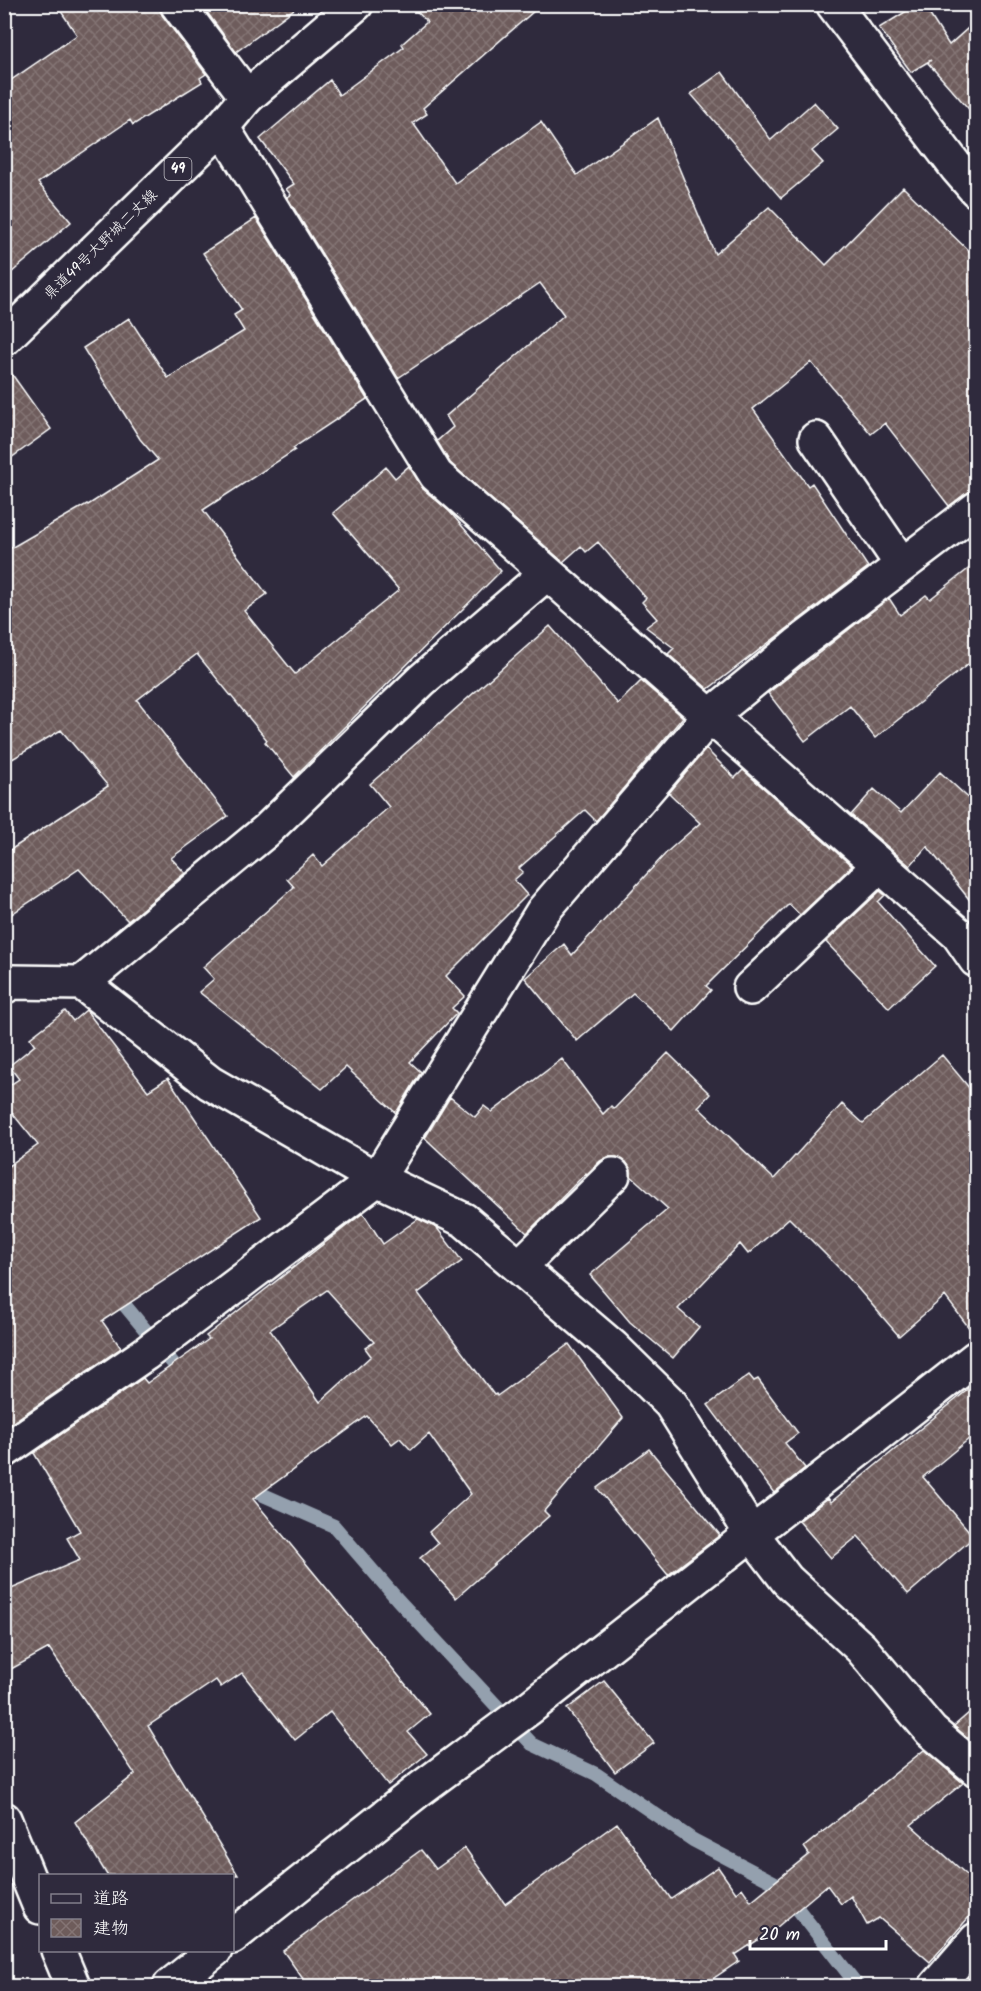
<svg xmlns="http://www.w3.org/2000/svg" width="981" height="1991" font-family="Kalam,'Klee One',sans-serif">
  <style>
    .lines { fill: none; stroke-linecap: round; stroke-linejoin: round }
    .stream { stroke: #94a0ae; stroke-width: 14 }
    .building { fill: url(#building-cross-hatch); stroke: #fff; stroke-width: 1.5; fill-rule: evenodd }
    .minor-casing { stroke: #fff; stroke-width: 38 }
    .major-casing { stroke: #fff; stroke-width: 38 }
    .highway-casing { stroke: #fff; stroke-width: 38 }
    .minor { stroke: #2f2a3d; stroke-width: 33 }
    .major { stroke: #2f2a3d; stroke-width: 33 }
    .highway { stroke: #2f2a3d; stroke-width: 33 }
    .labels { text-anchor: middle; dominant-baseline: central; stroke-width: 6; stroke-linejoin: round; paint-order: stroke }
    .shield { fill: #2f2a3d; stroke: #c1bfc5; stroke-width: 1.5 }
    .shield-label { font-size: 14px; font-weight: bold; fill: #fff }
    .street-label { font-size: 15px; fill: #fff; stroke: #2f2a3d }
  </style>
  <defs>
    <pattern id="building-cross-hatch" width="8" height="8" patternUnits="userSpaceOnUse" patternTransform="scale(1.5)"><rect width="8" height="8" fill="#6e5c5b"/><path d="M0 0l8 8M0 8l8-8" fill="none" stroke="#847474"/></pattern>
  </defs>
  <rect width="100%" height="100%" fill="#2f2a3d"/>
  <filter id="ink" filterUnits="userSpaceOnUse"><feTurbulence type="fractalNoise" baseFrequency=".0167" numOctaves="2"/><feDisplacementMap in="SourceGraphic" scale="12" xChannelSelector="R" yChannelSelector="G"/><feConvolveMatrix kernelMatrix="1 2 1 2 8 2 1 2 1" color-interpolation-filters="sRGB"/></filter>
  <g filter="url(#ink)">
    <g class="lines">
      <path class="stream" d="M 113,1291 L 177,1368 L 180,1381
        M 245,1487 L 334,1526 L 398,1600 L 532,1744 L 596,1774 L 693,1840 L 779,1885 L 858,1986"/>
    </g>
    <path class="building" d="M 56,4 L 159,4 L 162,15 L 206,74 L 200,78 L 202,82 L 133,125 L 130,120 L 38,183 L 71,222 L 4,279 L 4,85 L 77,35 Z
      M 201,4 L 301,4 L 236,52 Z
      M 410,4 L 542,4 L 423,108 L 427,114 L 413,123 L 455,183 L 541,122 L 577,175 L 658,118 L 715,254 L 769,207 L 826,265 L 903,187 L 976,258 L 976,491 L 965,494 L 949,506 L 885,423 L 871,434 L 811,362 L 753,409 L 808,486 L 812,483 L 868,567 L 708,689 L 668,654 L 674,648 L 646,627 L 657,619 L 642,602 L 646,598 L 598,542 L 586,552 L 581,546 L 563,562 L 450,463 L 437,441 L 453,427 L 446,416 L 564,315 L 540,283 L 398,378 L 287,197 L 291,195 L 286,189 L 294,184 L 260,139 L 330,80 L 339,95 L 404,47 L 402,44 L 427,22 Z
      M 918,4 L 923,4 L 949,45 L 976,21 L 976,117 L 928,63 L 931,60 L 911,72 L 879,28 Z
      M 722,72 L 771,140 L 814,102 L 838,129 L 812,151 L 823,163 L 781,198 L 691,94 Z
      M 256,218 L 367,399 L 293,448 L 295,450 L 203,510 L 267,594 L 244,611 L 295,674 L 399,590 L 333,513 L 386,467 L 395,478 L 409,466 L 423,489 L 449,511 L 501,571 L 294,777 L 265,742 L 267,740 L 197,654 L 137,700 L 228,816 L 171,858 L 185,873 L 128,921 L 79,869 L 4,919 L 4,854 L 108,786 L 61,730 L 4,764 L 4,552 L 87,504 L 88,505 L 158,460 L 140,439 L 83,348 L 129,318 L 168,378 L 244,331 L 234,315 L 242,310 L 203,253 Z
      M 4,363 L 51,429 L 4,463 Z
      M 976,563 L 976,658 L 875,738 L 850,706 L 805,741 L 768,693 L 889,598 L 900,615 L 926,595 L 930,599 Z
      M 550,626 L 618,704 L 641,681 L 683,717 L 596,821 L 585,810 L 519,868 L 523,872 L 514,880 L 527,895 L 446,976 L 465,996 L 452,1008 L 457,1013 L 410,1062 L 421,1072 L 396,1113 L 346,1067 L 322,1089 L 199,992 L 214,979 L 203,967 L 294,887 L 287,879 L 313,855 L 322,866 L 389,807 L 370,784 Z
      M 706,749 L 735,778 L 743,770 L 852,866 L 800,915 L 789,904 L 706,986 L 711,990 L 674,1031 L 633,993 L 577,1041 L 525,978 L 564,944 L 572,955 L 668,851 L 700,823 L 669,793 Z
      M 940,772 L 976,805 L 976,908 L 927,846 L 910,866 L 851,815 L 874,789 L 901,813 Z
      M 880,891 L 885,895 L 878,902 L 935,966 L 889,1008 L 826,942 Z
      M 86,1010 L 148,1091 L 168,1078 L 261,1217 L 102,1321 L 121,1348 L 4,1428 L 4,1169 L 38,1145 L 4,1103 L 4,1089 L 19,1079 L 9,1066 L 35,1045 L 30,1038 L 65,1011 L 73,1021 Z
      M 668,1053 L 710,1094 L 698,1107 L 774,1179 L 842,1104 L 863,1123 L 942,1055 L 976,1096 L 976,1337 L 945,1296 L 899,1336 L 847,1276 L 789,1218 L 748,1254 L 740,1244 L 678,1309 L 699,1327 L 673,1358 L 630,1322 L 590,1275 L 668,1209 L 631,1176 L 631,1170 L 626,1162 L 617,1157 L 608,1157 L 600,1161 L 587,1174 L 586,1173 L 527,1233 L 425,1138 L 450,1097 L 475,1117 L 484,1106 L 492,1112 L 562,1059 L 603,1114 L 611,1106 L 614,1109 Z
      M 363,1213 L 383,1244 L 418,1219 L 437,1228 L 462,1261 L 418,1293 L 494,1395 L 496,1394 L 497,1396 L 569,1344 L 623,1418 L 544,1511 L 549,1516 L 456,1598 L 420,1558 L 438,1543 L 429,1532 L 471,1494 L 429,1434 L 411,1450 L 400,1438 L 392,1444 L 367,1416 L 253,1499 L 430,1714 L 408,1732 L 427,1754 L 388,1785 L 330,1712 L 295,1740 L 242,1673 L 221,1687 L 216,1680 L 148,1726 L 238,1875 L 107,1875 L 75,1822 L 135,1774 L 49,1648 L 4,1673 L 4,1592 L 80,1560 L 67,1538 L 80,1531 L 34,1453 L 143,1378 L 147,1383 L 209,1339 L 206,1336 ZM 327,1290 L 374,1342 L 365,1348 L 371,1356 L 320,1402 L 270,1330 Z
      M 749,1375 L 754,1381 L 758,1379 L 798,1433 L 785,1443 L 805,1468 L 774,1493 L 708,1405 Z
      M 976,1383 L 976,1433 L 923,1477 L 974,1537 L 908,1594 L 858,1536 L 831,1558 L 799,1521 L 828,1498 L 831,1502 Z
      M 649,1449 L 720,1535 L 668,1575 L 597,1488 Z
      M 604,1681 L 654,1743 L 615,1772 L 567,1709 Z
      M 976,1707 L 976,1745 L 954,1726 Z
      M 924,1750 L 963,1783 L 911,1825 L 976,1883 L 976,1909 L 930,1962 L 879,1918 L 867,1925 L 851,1896 L 841,1904 L 827,1885 L 776,1928 L 735,1955 L 739,1961 L 702,1986 L 308,1986 L 283,1951 L 421,1850 L 436,1869 L 465,1848 L 505,1904 L 617,1823 L 671,1899 L 718,1867 L 736,1893 L 742,1888 L 751,1901 L 809,1854 L 804,1847 Z"/>
    <g class="lines">
      <g class="minor-casing">
        <path id="minor" d="M 177,4 L 247,97
          M 833,4 L 957,168 L 976,190
          M 222,127 L 436,475 L 958,934 L 976,960
          M 816,439 L 902,565
          M 82,983 L 266,831 L 422,680 L 547,573
          M 4,987 L 12,982 L 82,983 L 210,1083 L 377,1179 L 464,1220 L 613,1347 L 671,1404 L 751,1533 L 787,1580 L 861,1648 L 931,1731 L 976,1769
          M 750,988 L 880,865
          M 519,1267 L 613,1175
          M 4,1451 L 145,1354 L 377,1179 L 543,911 L 710,716 L 797,645 L 976,509
          M 232,1937 L 416,1792 L 528,1709 L 976,1358
          M 170,1986 L 215,1950
          M 936,1986 L 976,1940"/>
      </g>
      <g class="major-casing">
        <path id="major" d="M 4,339 L 222,127 L 247,97 L 356,4"/>
      </g>
      <g class="highway-casing">
        <path id="highway" d="M 4,1819 L 40,1907
          M 58,1950 L 73,1986"/>
      </g>
      <use href="#minor" class="minor"/>
      <use href="#major" class="major"/>
      <use href="#highway" class="highway"/>
    </g>
  </g>
  <g class="labels">
    <rect class="shield" x="164.5" y="158" width="27" height="22" rx="4.5"/>
    <g class="shield-label">
      <text x="178" y="169">49</text>
    </g>
    <g class="street-label">
      <text transform="translate(101 245) rotate(-44)">県道49号大野城二丈線</text>
    </g>
  </g>
  <rect width="981" height="1991" fill="none" stroke="#2f2a3d" stroke-width="24"/>
  <rect x="12" y="12" width="957" height="1967" fill="none" stroke="#fff" stroke-width="2" filter="url(#ink)"/>
  <rect x="39" y="1874" width="195" height="78" fill="#2f2a3d" stroke="#827f8b" stroke-width="1.5"/>
  <rect x="51" y="1894" width="30" height="9" fill="#2f2a3d" stroke="#827f8b" stroke-width="1.5"/>
  <text x="93" y="1904" font-size="18" fill="#ffffff">道路</text>
  <rect x="51" y="1919" width="30" height="18" fill="url(#building-cross-hatch)" stroke="#827f8b" stroke-width="1.5"/>
  <text x="93" y="1934" font-size="18" fill="#ffffff">建物</text>
  <path d="M750 1940v9h136v-9" fill="none" stroke="#ffffff" stroke-width="3"/>
  <text x="759" y="1940" font-size="18" fill="#ffffff" stroke="#2f2a3d" stroke-width="4.5" paint-order="stroke">20 m</text>
</svg>
